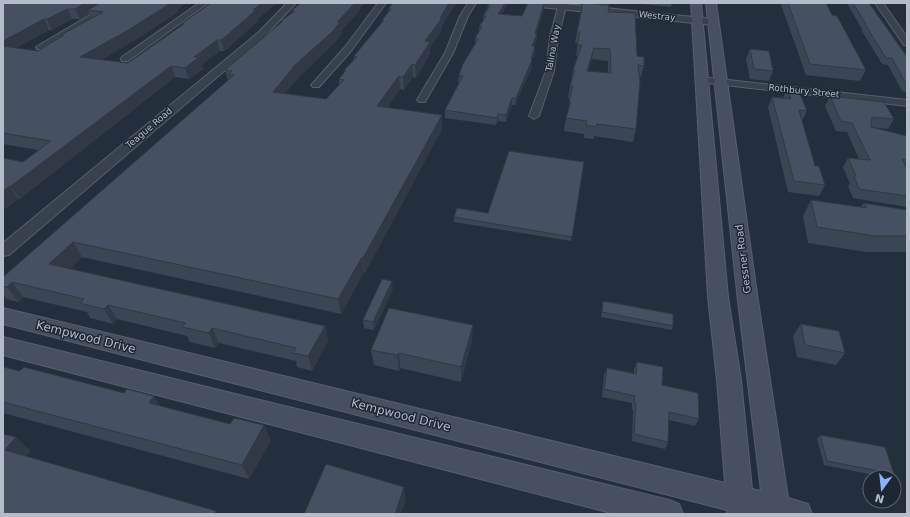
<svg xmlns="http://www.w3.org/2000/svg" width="910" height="517" font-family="'DejaVu Sans',sans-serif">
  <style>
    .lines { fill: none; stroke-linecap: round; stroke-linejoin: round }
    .minor-casing { stroke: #565f6c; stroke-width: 2 }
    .tertiary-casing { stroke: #565f6c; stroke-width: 2 }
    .secondary-casing { stroke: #565f6c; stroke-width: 2 }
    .minor { fill: #38414e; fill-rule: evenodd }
    .tertiary { fill: #38414e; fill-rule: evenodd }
    .secondary { fill: #465061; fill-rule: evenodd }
    .wall { fill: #3b4654; fill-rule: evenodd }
    .shaded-wall { fill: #303945 }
    .building { fill: #455162; stroke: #303945; fill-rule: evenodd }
    .labels { text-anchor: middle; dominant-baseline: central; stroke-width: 3; stroke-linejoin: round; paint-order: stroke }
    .far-street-label { font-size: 9px; fill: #b4bcc9; stroke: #1d2633 }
    .street-label { font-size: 10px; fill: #b4bcc9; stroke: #1d2633 }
    .near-street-label { font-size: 12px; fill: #b4bcc9; stroke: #1d2633 }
  </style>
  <rect width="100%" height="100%" fill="#242f3e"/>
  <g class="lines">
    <g class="minor-casing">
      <path id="minor" d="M 110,3 L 119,3 L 43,49 L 37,49 L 36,47 Z
        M 199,3 L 208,3 L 128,61 L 122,61 L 121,59 L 122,57 Z
        M 378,3 L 386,3 L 351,51 L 319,87 L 313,87 L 311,85 L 313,83 L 345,47 Z
        M 468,3 L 476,3 L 468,16 L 453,53 L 425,102 L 419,102 L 417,100 L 445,53 L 460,16 Z
        M 559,3 L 567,3 L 558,37 L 554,71 L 539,116 L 534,119 L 529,116 L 546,71 L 550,37 Z
        M 875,3 L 883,3 L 907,37 L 907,45 L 904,45 Z
        M 701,77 L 907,100 L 907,106 L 698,82 L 697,80 L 698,78 Z"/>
    </g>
    <g class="tertiary-casing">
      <path id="tertiary" d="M 287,3 L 296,3 L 265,36 L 9,255 L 3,256 L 3,243 L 259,32 Z
        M 526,3 L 556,3 L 713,19 L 718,22 L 713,25 L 530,6 Z"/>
    </g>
    <g class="secondary-casing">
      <path id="secondary" d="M 691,3 L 701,3 L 728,297 L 741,380 L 752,489 L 761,491 L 738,301 L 706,3 L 716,3 L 758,301 L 788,498 L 808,504 L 812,514 L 727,514 L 727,510 L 3,324 L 3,308 L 725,483 L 717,380 L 708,297 Z
        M 3,337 L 669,500 L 679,504 L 683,514 L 615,514 L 3,355 Z"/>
    </g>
    <use href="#minor" class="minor"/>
    <use href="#tertiary" class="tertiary"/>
    <use href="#secondary" class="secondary"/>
  </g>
  <path class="wall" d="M 3,3 L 186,3 L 177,10 L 178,12 L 135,40 L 101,60 L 128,63 L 182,25 L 181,24 L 258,19 L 258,21 L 228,48 L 224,51 L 220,51 L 201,65 L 203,69 L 189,79 L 175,77 L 20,199 L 18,199 L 3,210 L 3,158 L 23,162 L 38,150 L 3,144 ZM 89,14 L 91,19 L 61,35 L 62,36 L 38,51 L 16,48 L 49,30 L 52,30 L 72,19 L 80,19 Z
    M 508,3 L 502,14 L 522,16 L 544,9 L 536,34 L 537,34 L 536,41 L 534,46 L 535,53 L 532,60 L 532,67 L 515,105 L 512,105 L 506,122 L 498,121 L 496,125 L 445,118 L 445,110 L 459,82 L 458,82 L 459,75 L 475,44 L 475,38 L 479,32 L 479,27 L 483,20 L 483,16 L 487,9 L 488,5 Z
    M 583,3 L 609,3 L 608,12 L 644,66 L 641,77 L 640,77 L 636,129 L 633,142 L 594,136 L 594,139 L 584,138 L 584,134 L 564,131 L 566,118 L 568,111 L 570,98 L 568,98 L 573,70 L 578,56 L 576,56 L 578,43 L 575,43 L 577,32 ZM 592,59 L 608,61 L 608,73 L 588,71 Z
    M 632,3 L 672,3 L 671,7 Z
    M 782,3 L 826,3 L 832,15 L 866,70 L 860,81 L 806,75 L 781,5 Z
    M 848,3 L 869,3 L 907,57 L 907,92 L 902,91 L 888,65 L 882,64 L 862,31 L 862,29 L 848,5 Z
    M 360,8 L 360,10 L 341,31 L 342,34 L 333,44 L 299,77 L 285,93 L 326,99 L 339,85 L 339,79 L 345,72 L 344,70 L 354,59 L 354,56 L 382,22 L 382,20 L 388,12 L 388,9 L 446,19 L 442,26 L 442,30 L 430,47 L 430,54 L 416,78 L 413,77 L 404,90 L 400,89 L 387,108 L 442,129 L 365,273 L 364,272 L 341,314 L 82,257 L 70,269 L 325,326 L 328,341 L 312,371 L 297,367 L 296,361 L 219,343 L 215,348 L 190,342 L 187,336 L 117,319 L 113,324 L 90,318 L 87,312 L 23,297 L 19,302 L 6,299 L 3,294 L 3,277 L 228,81 L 225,70 L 282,23 L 281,21 L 292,13 L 292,10 Z
    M 750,49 L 773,71 L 769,81 L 750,79 L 746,59 Z
    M 787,87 L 807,111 L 802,121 L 815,166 L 825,185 L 819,196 L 788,192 L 768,107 L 772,97 L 783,98 Z
    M 830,96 L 894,119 L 888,129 L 871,127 L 907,136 L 907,207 L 853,198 L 848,186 L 850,184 L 843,167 L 848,158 L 859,159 L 847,132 L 836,131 L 825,106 Z
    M 584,162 L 571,241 L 454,222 L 454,217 L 488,213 Z
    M 811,200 L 861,207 L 863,203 L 907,210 L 907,252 L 866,252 L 808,243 L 803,216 Z
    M 393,289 L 374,330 L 364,328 L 363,320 Z
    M 603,301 L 673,326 L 672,330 L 601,317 Z
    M 801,324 L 845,353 L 836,365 L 797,357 L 793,336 Z
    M 472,341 L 461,382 L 400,368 L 399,371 L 374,365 L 371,350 Z
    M 637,362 L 699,419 L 695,426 L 669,420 L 668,442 L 665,449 L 632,441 L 633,410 L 632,409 L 632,403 L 602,397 L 604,375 L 607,368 L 634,373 L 634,369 Z
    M 3,367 L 161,406 L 271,440 L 249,479 L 3,413 Z
    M 820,435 L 894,474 L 891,477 L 884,477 L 824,465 L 817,439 Z"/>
  <path class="shaded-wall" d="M 85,3 L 107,3 L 88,10 L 89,14 L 80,19 L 75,9 Z
    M 171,3 L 186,3 L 177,10 L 178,12 L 135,40 L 86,69 L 80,57 Z
    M 262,3 L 277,3 L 258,19 L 258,21 L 224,51 L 221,40 L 253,10 Z
    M 355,3 L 366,3 L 360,8 L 360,10 L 341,31 L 342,34 L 333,44 L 299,77 L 276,105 L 273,92 L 296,64 Z
    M 449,3 L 457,3 L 446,19 L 442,26 L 442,30 L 430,47 L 430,54 L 416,78 L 415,65 L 425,41 Z
    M 505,3 L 508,3 L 498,20 L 498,14 Z
    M 544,3 L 544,9 L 534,41 L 535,34 Z
    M 67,9 L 72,19 L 52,30 L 47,19 Z
    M 44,19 L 49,30 L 3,55 L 3,41 Z
    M 537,34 L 536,41 L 532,53 L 532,46 Z
    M 217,40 L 220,51 L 201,65 L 203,69 L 189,79 L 185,68 L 194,57 Z
    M 535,46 L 535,53 L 532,60 L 532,67 L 515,105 L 516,98 Z
    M 594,48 L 592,59 L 585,82 L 587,71 Z
    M 412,64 L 413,77 L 404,90 L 403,77 Z
    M 171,66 L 175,77 L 20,199 L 11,186 Z
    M 399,76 L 400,89 L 378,120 L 377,106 Z
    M 512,98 L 512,105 L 506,122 L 506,115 Z
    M 498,114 L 498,121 L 496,125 L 497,118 Z
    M 442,115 L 442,129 L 365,273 L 363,258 Z
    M 10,186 L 18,199 L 3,210 L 3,191 Z
    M 73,242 L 82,257 L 59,279 L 49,264 Z
    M 362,257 L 364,272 L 341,314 L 338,299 Z
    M 392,281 L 393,289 L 374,330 L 373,322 Z
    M 12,282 L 23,297 L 19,302 L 7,287 Z
    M 108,305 L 117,319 L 113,324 L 104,309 Z
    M 473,325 L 472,341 L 461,382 L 461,367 Z
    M 325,326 L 328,341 L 312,371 L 308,356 Z
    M 212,328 L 219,343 L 215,348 L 209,333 Z
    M 399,353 L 400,368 L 399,371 L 397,355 Z
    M 154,396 L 164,411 L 149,403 Z
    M 264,425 L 271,440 L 249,479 L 242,465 Z
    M 16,437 L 31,451 L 20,464 L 5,450 Z
    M 404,487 L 406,501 L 401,514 L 395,514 Z"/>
  <path class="building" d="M 6,3 L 85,3 L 75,9 L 67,9 L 47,19 L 44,19 L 3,41 L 3,4 Z
    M 100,3 L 171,3 L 130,29 L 80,57 L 128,63 L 184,24 L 181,24 L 211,3 L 262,3 L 253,10 L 256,10 L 225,37 L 221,40 L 217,40 L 194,57 L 199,57 L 185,68 L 171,66 L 11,186 L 10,186 L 3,191 L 3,158 L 23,162 L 51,141 L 3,133 L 3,46 L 38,51 L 64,35 L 61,35 L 103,12 L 88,10 Z
    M 301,3 L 355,3 L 337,22 L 340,22 L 332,32 L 296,64 L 273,92 L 326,99 L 344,80 L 339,79 L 346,70 L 344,70 L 357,57 L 354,56 L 384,20 L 382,20 L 391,9 L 388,9 L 393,3 L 449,3 L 440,18 L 442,18 L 425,41 L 430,42 L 415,65 L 412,64 L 403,77 L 399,76 L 377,106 L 442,115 L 363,258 L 362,257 L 338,299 L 73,242 L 49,264 L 325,326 L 308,356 L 293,353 L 296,348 L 212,328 L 209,333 L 182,327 L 186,323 L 108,305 L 104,309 L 80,303 L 84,299 L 12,282 L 7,287 L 3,286 L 3,277 L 234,75 L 228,75 L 232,71 L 225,70 L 283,21 L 281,21 L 295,11 L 292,10 Z
    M 489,3 L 505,3 L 498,14 L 522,16 L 528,3 L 544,3 L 535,34 L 537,34 L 532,46 L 535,46 L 531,59 L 532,60 L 516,98 L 512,98 L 506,115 L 498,114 L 497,118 L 445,110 L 463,76 L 459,75 L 463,64 L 478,39 L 475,38 L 482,27 L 479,27 L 486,16 L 483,16 L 490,6 L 488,5 Z
    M 583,3 L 609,5 L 608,12 L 635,13 L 637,56 L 644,57 L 644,66 L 638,65 L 640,82 L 636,129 L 597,124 L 596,127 L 586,125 L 587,121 L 566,118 L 571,102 L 569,102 L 573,86 L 570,86 L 575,70 L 573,70 L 582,45 L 577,45 L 580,32 L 577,32 ZM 594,48 L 610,49 L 611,73 L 587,71 Z
    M 788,3 L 826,3 L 832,15 L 837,16 L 866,70 L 810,64 Z
    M 853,3 L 869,3 L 905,54 L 907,57 L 907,84 L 906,84 L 892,58 L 886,58 L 865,24 L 866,24 Z
    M 750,49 L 769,51 L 773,71 L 754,69 Z
    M 787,87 L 798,89 L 807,111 L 799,110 L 815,166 L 819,166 L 825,185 L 794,181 L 772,97 L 791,99 Z
    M 830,96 L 884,102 L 894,119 L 872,117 L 871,127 L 907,136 L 907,160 L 902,159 L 907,169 L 907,196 L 859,189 L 854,176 L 856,176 L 848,158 L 870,160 L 852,123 L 841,121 Z
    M 509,151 L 584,162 L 572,237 L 454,217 L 457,208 L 488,213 Z
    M 811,200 L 867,208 L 863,203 L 907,210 L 907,236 L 876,236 L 817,227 Z
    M 382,279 L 392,281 L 373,322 L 363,320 Z
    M 603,301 L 673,314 L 673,326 L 602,312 Z
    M 389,308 L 473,325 L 461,367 L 399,353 L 397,355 L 371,350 Z
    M 801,324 L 839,331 L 845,353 L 805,345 Z
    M 637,362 L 663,367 L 662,385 L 698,393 L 699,419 L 669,412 L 668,442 L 634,434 L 636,402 L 634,402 L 635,396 L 604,389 L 607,368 L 636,374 Z
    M 3,367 L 20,371 L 24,367 L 124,393 L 127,389 L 154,396 L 149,403 L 230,424 L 234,418 L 264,425 L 242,465 L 3,402 Z
    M 3,434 L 16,437 L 5,450 L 216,511 L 215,514 L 3,514 Z
    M 820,435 L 885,447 L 894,474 L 827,461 Z
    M 326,464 L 404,487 L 395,514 L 304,514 Z"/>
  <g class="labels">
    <g class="far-street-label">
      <text transform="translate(657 16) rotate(6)">Westray</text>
      <text transform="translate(553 48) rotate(-80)">Talina Way</text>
      <text transform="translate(804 91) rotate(6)">Rothbury Street</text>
      <text transform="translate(149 128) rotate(-40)">Teague Road</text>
    </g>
    <g class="street-label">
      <text transform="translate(743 259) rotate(-97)">Gessner Road</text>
    </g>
    <g class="near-street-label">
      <text transform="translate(86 337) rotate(14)">Kempwood Drive</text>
      <text transform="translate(401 415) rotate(14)">Kempwood Drive</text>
    </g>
  </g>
  <rect width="910" height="517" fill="none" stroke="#b4bcc9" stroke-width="8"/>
  <g transform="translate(882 489) rotate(195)"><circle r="19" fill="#1d2633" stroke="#59626f"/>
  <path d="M0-3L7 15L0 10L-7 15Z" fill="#8ab4f8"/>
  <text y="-6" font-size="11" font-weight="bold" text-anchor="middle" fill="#b4bcc9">N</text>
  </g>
</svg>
